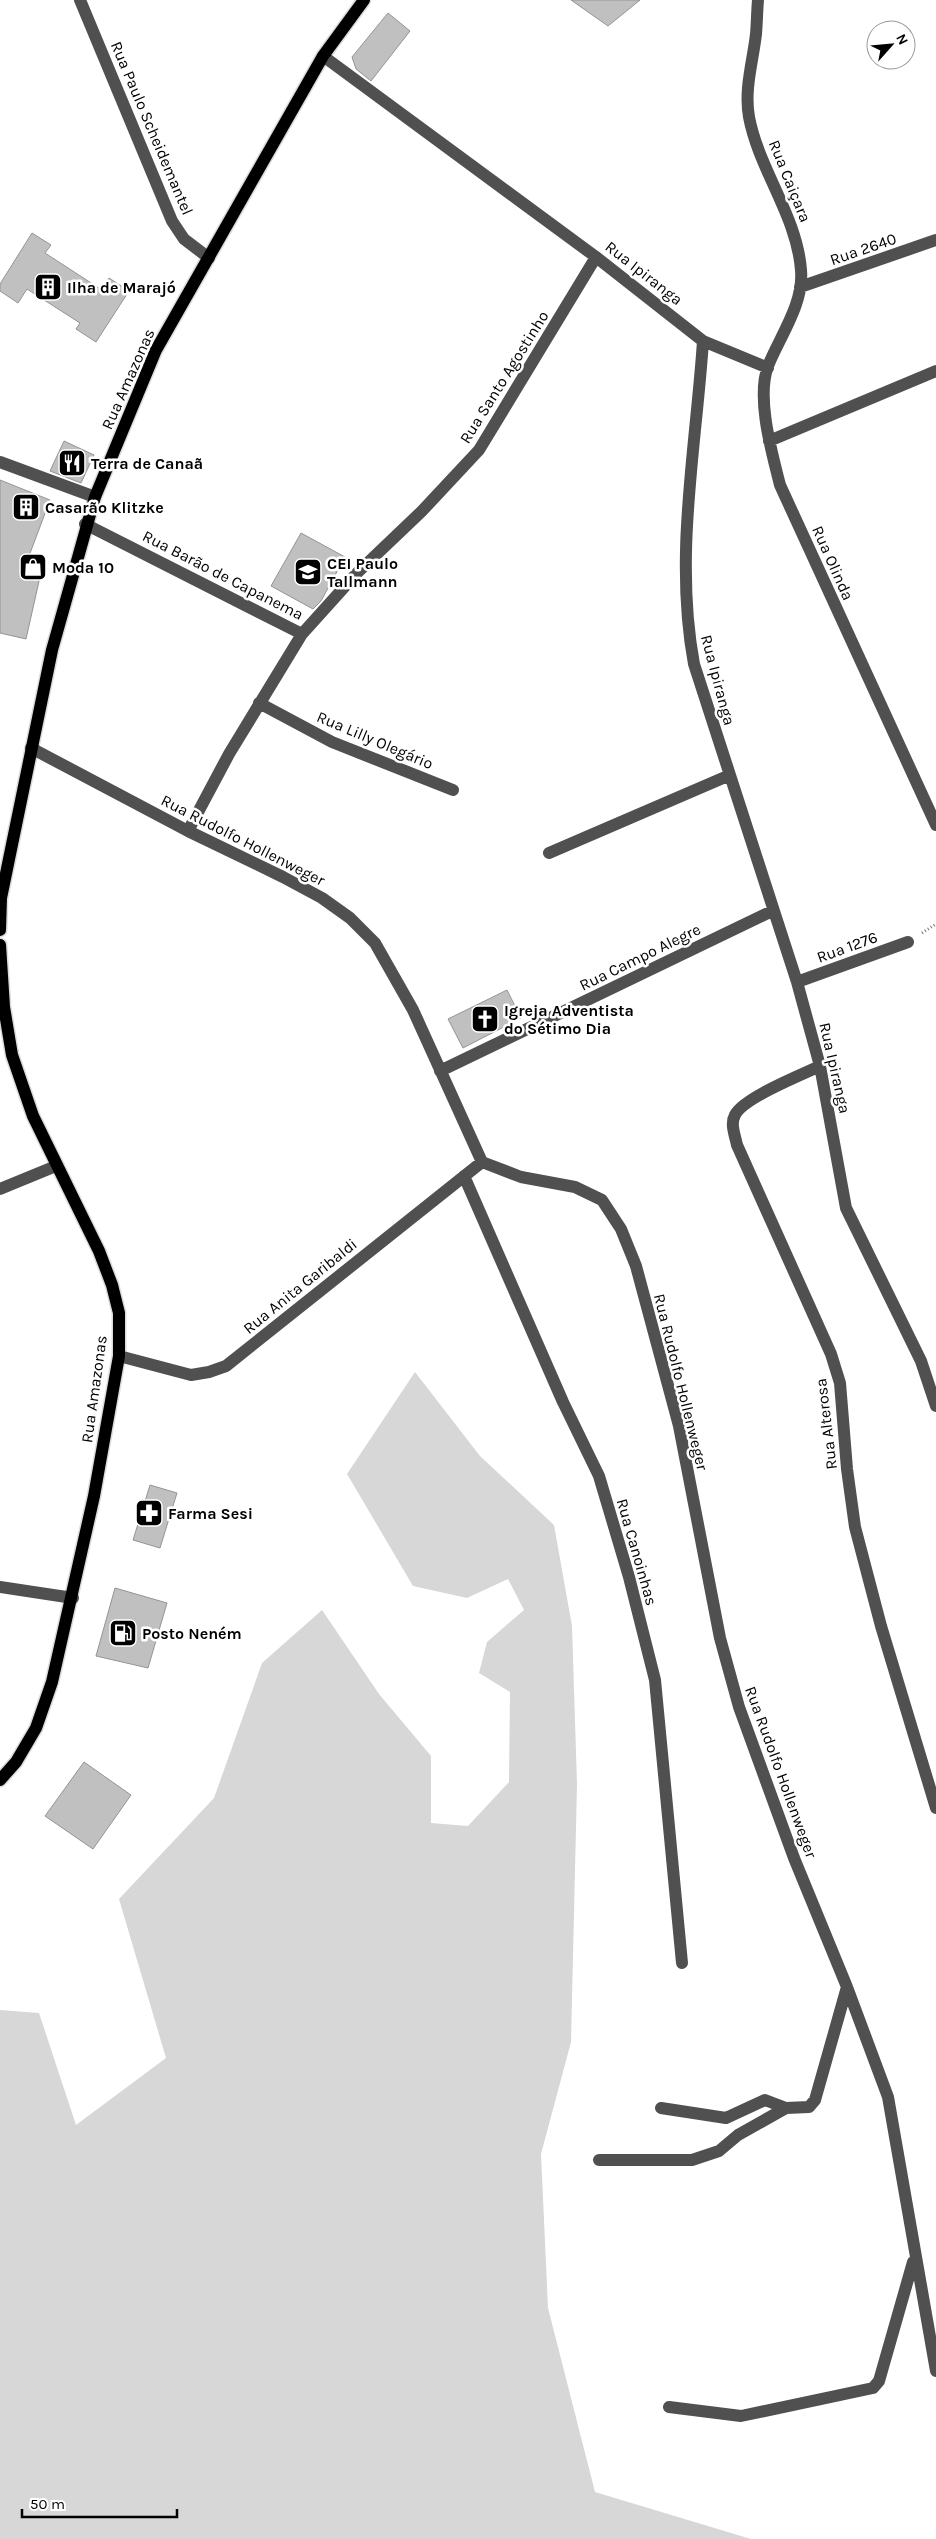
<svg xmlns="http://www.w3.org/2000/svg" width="936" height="2539" font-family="Karla,sans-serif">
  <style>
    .green { fill: #d7d7d7 }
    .building { fill: #c0c0c0; stroke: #949494 }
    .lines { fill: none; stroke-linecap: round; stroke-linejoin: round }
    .major-casing { stroke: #dbdbdb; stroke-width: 15 }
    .path { stroke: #727272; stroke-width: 3; stroke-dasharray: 1 2.5; stroke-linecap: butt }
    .minor { stroke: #505050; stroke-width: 12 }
    .major { stroke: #000; stroke-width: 12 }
    .labels { text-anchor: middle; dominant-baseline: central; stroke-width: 5; stroke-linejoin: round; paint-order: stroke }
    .street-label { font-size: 16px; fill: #000; stroke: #fff }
    .poi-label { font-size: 16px; font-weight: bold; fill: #000; stroke: #fff; text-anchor: start }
  </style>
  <rect width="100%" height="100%" fill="#fff"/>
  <path class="green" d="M 415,1372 L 480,1456 L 554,1525 L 572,1626 L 577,1784 L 571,2042 L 541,2154 L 548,2308 L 595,2492 L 751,2539 L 0,2539 L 0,2010 L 39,2013 L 76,2125 L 166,2058 L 119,1899 L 214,1798 L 262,1663 L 322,1610 L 379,1694 L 431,1756 L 431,1823 L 468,1826 L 509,1782 L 510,1692 L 479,1673 L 487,1642 L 524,1610 L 508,1579 L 467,1598 L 413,1586 L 347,1474 Z"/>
  <path class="building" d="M 571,0 L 640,0 L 608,26 Z
    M 388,13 L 410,31 L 371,81 L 356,69 L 352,57 Z
    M 32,233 L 51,245 L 45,253 L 102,290 L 109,278 L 129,291 L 96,342 L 76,329 L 80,323 L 27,289 L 18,303 L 0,291 L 0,284 Z
    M 64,441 L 94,455 L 81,483 L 50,471 Z
    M 0,480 L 50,500 L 29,556 L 44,559 L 26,639 L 0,633 Z
    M 301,533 L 345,557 L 321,601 L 313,609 L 271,586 Z
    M 507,990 L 521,1018 L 463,1048 L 448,1019 Z
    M 150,1485 L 177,1493 L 160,1548 L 133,1540 Z
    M 115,1588 L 167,1603 L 148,1668 L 96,1656 Z
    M 84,1762 L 131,1795 L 93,1849 L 45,1816 Z"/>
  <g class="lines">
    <g class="major-casing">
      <path id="major" d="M 0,930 L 1,898 L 52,650 L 95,497 L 156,350 L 323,56 L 364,0
        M 0,945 L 4,1007 L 12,1055 L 33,1116 L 99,1251 L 112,1285 L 119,1313 L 119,1356 L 94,1496 L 52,1682 L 36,1728 L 16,1762 L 0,1780"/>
    </g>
    <path class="path" d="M 922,933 L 936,924"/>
    <path class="minor" d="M 80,0 L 172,221 L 184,239 L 209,258
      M 758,0 C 757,11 757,23 756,34 C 753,61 744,89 749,117 C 759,170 797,216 801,270 C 804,304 780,336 768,366 C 756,398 772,453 780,485 L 936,825
      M 323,56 L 596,257 L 703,341 L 768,368
      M 800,287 L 936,240
      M 703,341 C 696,448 674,557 694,664 L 797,982 L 820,1066 L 846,1208 L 921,1361 L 936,1406
      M 769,441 L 936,371
      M 0,462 L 95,497
      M 85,524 L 302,634
      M 259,703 L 332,742 L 453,790
      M 31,748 L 188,831 L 283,877 L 322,898 L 350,918 L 375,943 L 413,1010 L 482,1162 L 521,1177 L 575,1187 L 602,1200 L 621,1229 L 636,1266 L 679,1426 L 720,1638 L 739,1707 L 794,1858 L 847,1987 L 888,2097 L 936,2371
      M 188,831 L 229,754 L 302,634 L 357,573 L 421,512 L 479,450 L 596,257
      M 549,853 L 730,775
      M 797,982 L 908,942
      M 820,1066 C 801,1075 743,1098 735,1115 C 730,1124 735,1135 737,1145 L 831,1354 L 840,1383 L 847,1469 L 855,1527 L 881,1626 L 936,1808
      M 440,1071 L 772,911
      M 464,1176 L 563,1402 L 599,1476 L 629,1577 L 655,1680 L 682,1963
      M 0,1189 L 56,1166
      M 119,1356 L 191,1375 L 209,1372 L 226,1366 L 482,1162
      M 0,1587 L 73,1598
      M 661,2108 L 726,2118 L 765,2100 L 786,2108
      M 599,2160 L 692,2160 L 719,2151 L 738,2135 L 786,2108 L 809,2107 L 815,2100 L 847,1987
      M 669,2407 L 741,2416 L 873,2388 L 879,2381 L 913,2262"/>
    <use href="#major" class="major"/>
  </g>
  <defs>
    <g id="building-square" transform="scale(1.4375)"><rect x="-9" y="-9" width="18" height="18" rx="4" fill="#000" stroke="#fff"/><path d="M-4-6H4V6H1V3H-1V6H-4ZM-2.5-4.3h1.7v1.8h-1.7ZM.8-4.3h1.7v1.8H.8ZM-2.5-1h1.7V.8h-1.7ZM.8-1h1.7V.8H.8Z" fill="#fff"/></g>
    <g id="restaurant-square" transform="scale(1.4375)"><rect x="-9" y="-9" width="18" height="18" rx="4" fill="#000" stroke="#fff"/><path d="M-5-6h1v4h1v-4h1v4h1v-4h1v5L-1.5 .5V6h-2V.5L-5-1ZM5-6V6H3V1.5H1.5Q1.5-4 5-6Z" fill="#fff"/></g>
    <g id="shop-square" transform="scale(1.4375)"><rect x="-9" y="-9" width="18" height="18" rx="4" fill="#000" stroke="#fff"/><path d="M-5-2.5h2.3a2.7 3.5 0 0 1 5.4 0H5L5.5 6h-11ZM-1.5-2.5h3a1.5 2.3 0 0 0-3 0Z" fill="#fff"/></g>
    <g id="school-square" transform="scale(1.4375)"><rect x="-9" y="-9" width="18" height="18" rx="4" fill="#000" stroke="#fff"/><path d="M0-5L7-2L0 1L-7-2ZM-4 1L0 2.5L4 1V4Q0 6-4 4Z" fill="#fff"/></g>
    <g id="church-square" transform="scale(1.4375)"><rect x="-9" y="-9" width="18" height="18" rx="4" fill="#000" stroke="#fff"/><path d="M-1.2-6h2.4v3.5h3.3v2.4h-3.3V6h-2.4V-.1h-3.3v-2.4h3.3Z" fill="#fff"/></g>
    <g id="pharmacy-square" transform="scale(1.4375)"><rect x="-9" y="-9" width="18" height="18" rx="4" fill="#000" stroke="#fff"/><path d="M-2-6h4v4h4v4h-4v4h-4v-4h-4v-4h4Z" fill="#fff"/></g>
    <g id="fuel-square" transform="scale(1.4375)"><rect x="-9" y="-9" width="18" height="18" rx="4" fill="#000" stroke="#fff"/><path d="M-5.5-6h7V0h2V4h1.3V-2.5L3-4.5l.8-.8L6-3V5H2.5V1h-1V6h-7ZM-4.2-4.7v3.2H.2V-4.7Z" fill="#fff"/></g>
  </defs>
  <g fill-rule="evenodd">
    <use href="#building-square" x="48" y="287"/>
    <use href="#restaurant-square" x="72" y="463"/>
    <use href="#building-square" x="26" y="507"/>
    <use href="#shop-square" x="33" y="567"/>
    <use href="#school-square" x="308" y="572"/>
    <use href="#church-square" x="485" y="1019"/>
    <use href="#pharmacy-square" x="149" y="1513"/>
    <use href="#fuel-square" x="123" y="1633"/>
  </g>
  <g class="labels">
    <g class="street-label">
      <text transform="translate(152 128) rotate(67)">Rua Paulo Scheidemantel</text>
      <text transform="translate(790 181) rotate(68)">Rua Caiçara</text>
      <text transform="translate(863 249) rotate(-19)">Rua 2640</text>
      <text transform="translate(644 273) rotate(38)">Rua Ipiranga</text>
      <text transform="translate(504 377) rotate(-58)">Rua Santo Agostinho</text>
      <text transform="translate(128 379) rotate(-66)">Rua Amazonas</text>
      <text transform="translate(833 563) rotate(66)">Rua Olinda</text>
      <text transform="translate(223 575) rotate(27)">Rua Barão de Capanema</text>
      <text transform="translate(718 680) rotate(75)">Rua Ipiranga</text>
      <text transform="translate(375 740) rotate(23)">Rua Lilly Olegário</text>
      <text transform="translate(243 840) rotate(27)">Rua Rudolfo Hollenweger</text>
      <text transform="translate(847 947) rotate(-20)">Rua 1276</text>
      <text transform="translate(640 957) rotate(-26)">Rua Campo Alegre</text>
      <text transform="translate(835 1068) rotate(77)">Rua Ipiranga</text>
      <text transform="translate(300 1286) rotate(-39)">Rua Anita Garibaldi</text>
      <text transform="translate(681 1382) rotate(76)">Rua Rudolfo Hollenweger</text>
      <text transform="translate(94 1389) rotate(-82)">Rua Amazonas</text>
      <text transform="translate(826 1424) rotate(-97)">Rua Alterosa</text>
      <text transform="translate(637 1552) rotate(74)">Rua Canoinhas</text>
      <text transform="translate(781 1772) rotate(70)">Rua Rudolfo Hollenweger</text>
    </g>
    <g class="poi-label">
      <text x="67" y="287">Ilha de Marajó</text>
      <text x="91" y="463">Terra de Canaã</text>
      <text x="45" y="507">Casarão Klitzke</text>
      <text x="327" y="563">CEI Paulo<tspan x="327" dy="18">Tallmann</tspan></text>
      <text x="52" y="567">Moda 10</text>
      <text x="504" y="1010">Igreja Adventista<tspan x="504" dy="18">do Sétimo Dia</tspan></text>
      <text x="168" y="1513">Farma Sesi</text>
      <text x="142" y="1633">Posto Neném</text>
    </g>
  </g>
  <g transform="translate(891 45) rotate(63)"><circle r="24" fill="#ffffff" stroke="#999999"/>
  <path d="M0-4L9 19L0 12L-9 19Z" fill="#000000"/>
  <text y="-8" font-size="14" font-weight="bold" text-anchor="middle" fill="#000000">N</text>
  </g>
  <path d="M22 2509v8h155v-8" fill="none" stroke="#000000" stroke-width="2.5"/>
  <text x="30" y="2509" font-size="15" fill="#000000" stroke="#ffffff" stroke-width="4" paint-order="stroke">50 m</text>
</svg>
